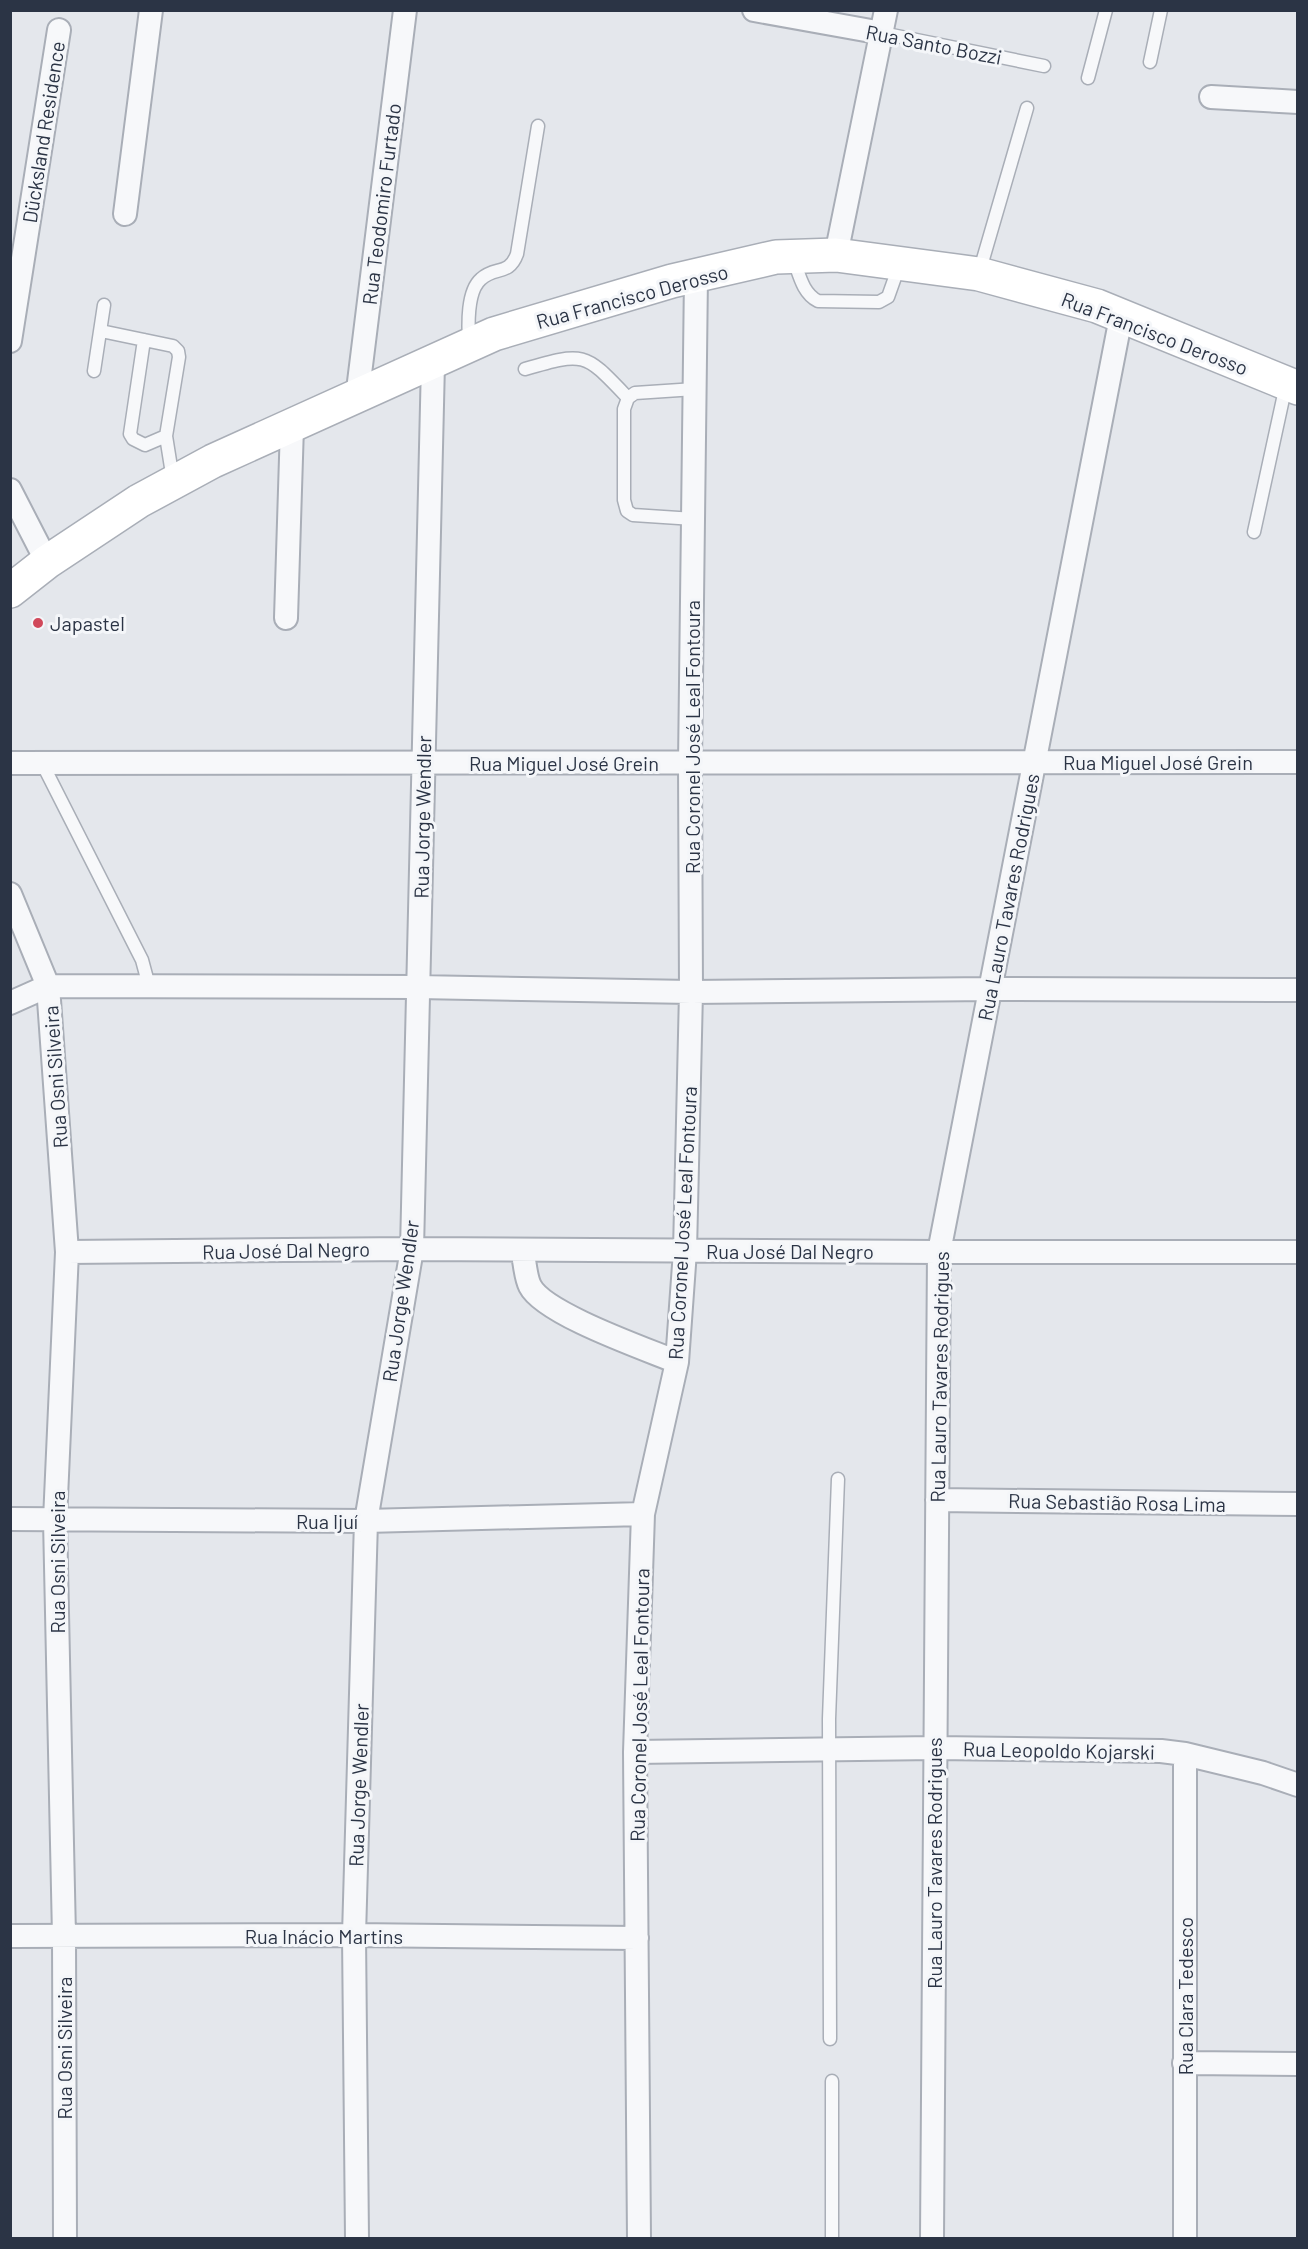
<svg xmlns="http://www.w3.org/2000/svg" width="1308" height="2249" font-family="Barlow,sans-serif">
  <style>
    .lines { fill: none; stroke-linecap: round; stroke-linejoin: round }
    .lane-casing { stroke: #a9aeb7; stroke-width: 15 }
    .street-casing { stroke: #a9aeb7; stroke-width: 26 }
    .secondary-casing { stroke: #a9aeb7; stroke-width: 36 }
    .lane { stroke: #f7f8fa; stroke-width: 12 }
    .street { stroke: #f7f8fa; stroke-width: 22 }
    .secondary { stroke: #fff; stroke-width: 33 }
    .poi-dot { fill: #d1495b; stroke: #f4f6f9; stroke-width: 2 }
    .labels { text-anchor: middle; dominant-baseline: central; stroke-width: 6; stroke-linejoin: round; paint-order: stroke }
    .street-label { font-size: 20px; fill: #2b3445; stroke: #f4f6f9 }
    .poi-label { font-size: 20px; fill: #2b3445; stroke: #f4f6f9; text-anchor: start }
  </style>
  <rect width="100%" height="100%" fill="#e4e7ec"/>
  <g class="lines">
    <g class="lane-casing">
      <path id="lane" d="M 882,33 L 1044,66
        M 1150,62 L 1161,10
        M 1088,78 L 1106,10
        M 793,258 C 799,273 802,293 818,301 L 879,302 L 888,297 L 899,266
        M 979,273 L 1027,108
        M 101,331 L 173,346 L 178,351 L 179,357 L 166,436 L 173,480
        M 144,340 L 130,434 L 133,439 L 145,445 L 166,436
        M 469,342 C 468,324 467,291 481,279 C 495,266 509,276 517,254 L 538,126
        M 525,369 C 586,351 585,353 628,398
        M 94,371 L 104,305
        M 694,519 L 633,515 L 627,511 L 624,500 L 624,409 L 628,398 L 635,393 L 695,389
        M 1254,532 L 1286,385
        M 42,763 L 142,960 L 149,986
        M 830,2039 L 829,1719 L 838,1479
        M 832,2238 L 832,2081"/>
    </g>
    <g class="street-casing">
      <path id="street" d="M 754,10 L 882,33
        M 1211,97 L 1298,102
        M 125,214 L 151,10
        M 836,255 L 886,10
        M 10,341 L 59,30
        M 357,398 L 405,10
        M 10,490 L 47,562
        M 286,618 L 292,426
        M 10,763 L 1298,762
        M 10,894 L 48,986 L 67,1252 L 55,1520 L 64,1936 L 65,2238
        M 10,1003 L 48,986 L 418,987 L 691,992 L 990,989 L 1298,990
        M 522,1250 C 525,1261 525,1276 530,1286 C 544,1314 646,1349 677,1362
        M 67,1252 L 412,1249 L 939,1252 L 1298,1252
        M 937,1500 L 1298,1504
        M 10,1519 L 366,1521 L 643,1514
        M 635,1752 L 935,1748 L 1161,1751 L 1185,1754 L 1263,1773 L 1298,1785
        M 10,1936 L 354,1935 L 637,1938
        M 1184,2063 L 1298,2064
        M 357,2238 L 354,1935 L 366,1521 L 412,1249 L 433,363
        M 639,2238 L 635,1752 L 643,1514 L 677,1362 L 685,1251 L 691,992 L 690,763 L 696,276
        M 932,2238 L 939,1252 L 1121,317
        M 1185,2238 L 1185,1754"/>
    </g>
    <g class="secondary-casing">
      <path id="secondary" d="M 10,591 L 47,562 L 139,501 L 213,461 L 494,334 L 672,281 L 776,257 L 836,255 L 979,274 L 1097,306 L 1298,388"/>
    </g>
    <use href="#lane" class="lane"/>
    <use href="#street" class="street"/>
    <use href="#secondary" class="secondary"/>
  </g>
  <circle class="poi-dot" cx="38" cy="623" r="6"/>
  <g class="labels">
    <g class="street-label">
      <text transform="translate(934 44) rotate(11)">Rua Santo Bozzi</text>
      <text transform="translate(43 132) rotate(-81)">Dücksland Residence</text>
      <text transform="translate(381 204) rotate(-83)">Rua Teodomiro Furtado</text>
      <text transform="translate(632 296) rotate(-15)">Rua Francisco Derosso</text>
      <text transform="translate(1155 333) rotate(21)">Rua Francisco Derosso</text>
      <text transform="translate(692 737) rotate(-90)">Rua Coronel José Leal Fontoura</text>
      <text x="1158" y="762">Rua Miguel José Grein</text>
      <text x="564" y="763">Rua Miguel José Grein</text>
      <text transform="translate(422 817) rotate(-89)">Rua Jorge Wendler</text>
      <text transform="translate(1008 897) rotate(-79)">Rua Lauro Tavares Rodrigues</text>
      <text transform="translate(55 1077) rotate(-94)">Rua Osni Silveira</text>
      <text transform="translate(682 1223) rotate(-87)">Rua Coronel José Leal Fontoura</text>
      <text transform="translate(286 1250) rotate(-1)">Rua José Dal Negro</text>
      <text x="790" y="1251">Rua José Dal Negro</text>
      <text transform="translate(400 1301) rotate(-82)">Rua Jorge Wendler</text>
      <text transform="translate(939 1377) rotate(-89)">Rua Lauro Tavares Rodrigues</text>
      <text transform="translate(1117 1502) rotate(1)">Rua Sebastião Rosa Lima</text>
      <text x="327" y="1521">Rua Ijuí</text>
      <text transform="translate(57 1562) rotate(-90)">Rua Osni Silveira</text>
      <text transform="translate(639 1705) rotate(-89)">Rua Coronel José Leal Fontoura</text>
      <text transform="translate(1059 1750) rotate(1)">Rua Leopoldo Kojarski</text>
      <text transform="translate(358 1785) rotate(-88)">Rua Jorge Wendler</text>
      <text transform="translate(934 1863) rotate(-90)">Rua Lauro Tavares Rodrigues</text>
      <text x="324" y="1936">Rua Inácio Martins</text>
      <text transform="translate(1185 1996) rotate(-90)">Rua Clara Tedesco</text>
      <text transform="translate(64 2048) rotate(-90)">Rua Osni Silveira</text>
    </g>
    <g class="poi-label">
      <text x="50" y="623">Japastel</text>
    </g>
  </g>
  <rect width="1308" height="2249" fill="none" stroke="#2b3445" stroke-width="24"/>
</svg>
